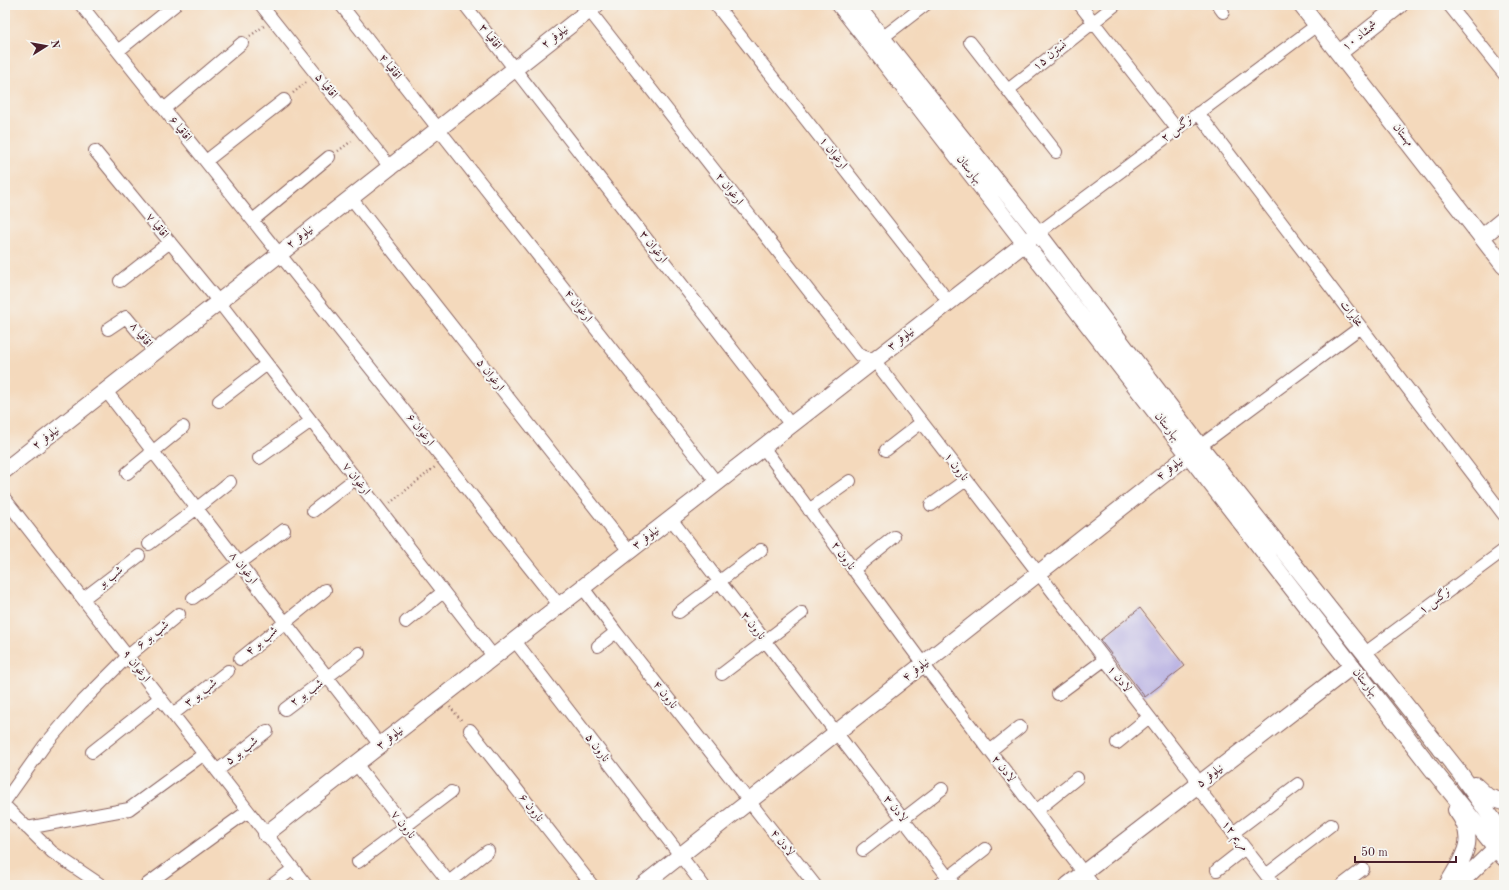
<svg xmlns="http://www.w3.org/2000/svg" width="1509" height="890" font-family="'Old Standard TT',Amiri,serif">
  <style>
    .building { fill: #b3abe1 }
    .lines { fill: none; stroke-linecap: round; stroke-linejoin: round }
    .street-casing { stroke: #86605e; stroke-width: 14 }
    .secondary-casing { stroke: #86605e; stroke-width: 18 }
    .path { stroke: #86605e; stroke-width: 2.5; stroke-dasharray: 1 3; stroke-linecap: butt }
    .street { stroke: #fff; stroke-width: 12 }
    .secondary { stroke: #fff; stroke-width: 16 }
    .labels { text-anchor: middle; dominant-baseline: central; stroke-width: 4; stroke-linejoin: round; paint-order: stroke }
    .street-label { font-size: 12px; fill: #4a1f2b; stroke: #f6f6f2 }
  </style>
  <rect width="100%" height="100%" fill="#f6f6f2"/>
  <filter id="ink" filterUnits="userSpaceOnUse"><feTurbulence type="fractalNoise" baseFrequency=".025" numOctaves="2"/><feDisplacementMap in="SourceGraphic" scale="8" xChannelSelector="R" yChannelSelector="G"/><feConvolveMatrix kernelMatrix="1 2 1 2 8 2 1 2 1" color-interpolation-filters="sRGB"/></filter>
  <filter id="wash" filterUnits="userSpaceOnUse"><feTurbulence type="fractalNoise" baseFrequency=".012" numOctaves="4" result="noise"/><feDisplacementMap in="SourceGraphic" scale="16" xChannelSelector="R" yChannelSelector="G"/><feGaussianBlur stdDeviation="0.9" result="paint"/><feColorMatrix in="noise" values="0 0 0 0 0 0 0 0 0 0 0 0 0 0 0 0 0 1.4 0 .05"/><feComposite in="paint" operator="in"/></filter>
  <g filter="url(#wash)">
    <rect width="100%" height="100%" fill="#f4d9bc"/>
    <g id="blocks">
      <path class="building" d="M 1140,608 L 1185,666 L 1145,697 L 1100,640 Z"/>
    </g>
  </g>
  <g filter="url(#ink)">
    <use href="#blocks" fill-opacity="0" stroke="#86605e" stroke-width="1"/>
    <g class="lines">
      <g class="street-casing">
        <path id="street" d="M 81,5 L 560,606
          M 261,5 L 390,167
          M 341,5 L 717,483
          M 465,5 L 791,425
          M 585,5 L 859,355 L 874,360 L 1194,775 L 1197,787 L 1274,885
          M 716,5 L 949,302
          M 1080,5 L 1177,129
          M 1218,5 L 1223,12
          M 1449,5 L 1504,74
          M 882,38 L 925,5
          M 970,42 L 1056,152
          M 118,51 L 175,5
          M 1008,90 L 1115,5
          M 164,109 L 242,43
          M 1198,113 L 1504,515
          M 95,151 L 219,302 L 494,657
          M 206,161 L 284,100
          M 351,198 L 629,551
          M 253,220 L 329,157
          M 1038,233 L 1317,25
          M 120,281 L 170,242
          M 108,329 L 126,317 L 155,352
          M 106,391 L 380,745
          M 219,401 L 267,364
          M 1200,446 L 1361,327
          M 763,447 L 923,664 L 1093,885
          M 886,450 L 922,422
          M 259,458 L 311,421
          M 127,473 L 183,427
          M 5,499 L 306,885
          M 931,505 L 966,480
          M 809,510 L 850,481
          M 313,511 L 356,478
          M 671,519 L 954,885
          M 149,544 L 196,509 L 230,482
          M 853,570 L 894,537
          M 583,588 L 616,632 L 815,885
          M 84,598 L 139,556
          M 193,598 L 284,530
          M 679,612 L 761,550
          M 406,622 L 443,592
          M 515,641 L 703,885
          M 598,646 L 616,632
          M 1365,653 L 1504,550
          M 240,659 L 325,590
          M 722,674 L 802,613
          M 1058,694 L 1104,660
          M 285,709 L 359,653
          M 173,714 L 228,671
          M 470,730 L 592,885
          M 1117,743 L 1149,717
          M 990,751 L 1020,727
          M 92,752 L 160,698
          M 356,764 L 451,885
          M 217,771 L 267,731
          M 5,801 L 44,746 L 81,703 L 128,656 L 179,614
          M 5,806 L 52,852 L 101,885
          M 1036,811 L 1077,778
          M 27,828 L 129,809 L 204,754
          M 1233,833 L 1298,784
          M 863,850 L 942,789
          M 358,862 L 451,792
          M 1217,870 L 1245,848
          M 1266,875 L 1331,825
          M 146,885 L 248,811
          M 272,885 L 293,869
          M 445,885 L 488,851
          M 939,885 L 985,849
          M 1342,885 L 1363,869"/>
      </g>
      <g class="secondary-casing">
        <path id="secondary" d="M 840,5 L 1432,769 L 1504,858
          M 856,5 L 1038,233 L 1200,446 L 1459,772 L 1504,835
          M 1301,5 L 1504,266
          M 1339,53 L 1400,5
          M 1482,237 L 1504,219
          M 5,470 L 596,5
          M 1475,785 L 1488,797 L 1504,802
          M 266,834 L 1034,236
          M 643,885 L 1196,449
          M 1068,885 L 1352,666
          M 1447,885 C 1463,857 1479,840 1456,810
          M 1458,885 L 1503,841"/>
      </g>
      <path class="path" d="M 98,9 L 103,5
        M 250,36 L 264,26
        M 293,93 L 308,81
        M 338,151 L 353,140
        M 390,503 L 435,467
        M 450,707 L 462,721"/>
      <use href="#street" class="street"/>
      <use href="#secondary" class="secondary"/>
    </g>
  </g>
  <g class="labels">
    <g class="street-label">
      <text transform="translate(1360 36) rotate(-38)">شمشاد ۱۰</text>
      <text transform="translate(490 37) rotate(52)">اقاقیا ۳</text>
      <text transform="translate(555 37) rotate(-38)">نیلوفر ۲</text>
      <text transform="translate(1050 56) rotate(-39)">نسترن ۱۵</text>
      <text transform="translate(390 67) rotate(52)">اقاقیا ۴</text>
      <text transform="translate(326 86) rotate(51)">اقاقیا ۵</text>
      <text transform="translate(180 129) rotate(51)">اقاقیا ۶</text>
      <text transform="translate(1177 129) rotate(-37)">نرگس ۲</text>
      <text transform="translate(1403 135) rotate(52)">مهستان</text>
      <text transform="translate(833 153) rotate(52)">ارغوان ۱</text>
      <text transform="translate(969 170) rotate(52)">بهارستان</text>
      <text transform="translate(729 189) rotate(52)">ارغوان ۲</text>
      <text transform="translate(157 226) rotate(51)">اقاقیا ۷</text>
      <text transform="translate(300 237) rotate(-38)">نیلوفر ۲</text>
      <text transform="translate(653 247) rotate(52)">ارغوان ۳</text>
      <text transform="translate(578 306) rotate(52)">ارغوان ۴</text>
      <text transform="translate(1351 314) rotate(53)">مخابرات</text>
      <text transform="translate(141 335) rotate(51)">اقاقیا ۸</text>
      <text transform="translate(901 339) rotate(-38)">نیلوفر ۳</text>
      <text transform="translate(490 375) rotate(52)">ارغوان ۵</text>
      <text transform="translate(1167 427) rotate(52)">بهارستان</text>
      <text transform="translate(420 430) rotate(52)">ارغوان ۶</text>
      <text transform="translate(46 438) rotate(-38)">نیلوفر ۲</text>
      <text transform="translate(956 467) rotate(53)">نارون ۱</text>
      <text transform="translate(1170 469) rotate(-38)">نیلوفر ۴</text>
      <text transform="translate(356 479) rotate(52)">ارغوان ۷</text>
      <text transform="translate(646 538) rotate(-38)">نیلوفر ۳</text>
      <text transform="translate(843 556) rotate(54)">نارون ۲</text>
      <text transform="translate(243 568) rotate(52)">ارغوان ۸</text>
      <text transform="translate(111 577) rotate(-37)">شب بو</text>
      <text transform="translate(1435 601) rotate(-37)">نرگس ۱</text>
      <text transform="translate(753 626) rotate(52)">نارون ۳</text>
      <text transform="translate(153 635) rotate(-39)">شب بو ۶</text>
      <text transform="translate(262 641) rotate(-40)">شب بو ۴</text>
      <text transform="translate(136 666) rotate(52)">ارغوان ۹</text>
      <text transform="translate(916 670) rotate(-38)">نیلوفر ۴</text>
      <text transform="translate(1119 679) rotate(52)">لادن ۱</text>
      <text transform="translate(1365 683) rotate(52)">بهارستان</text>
      <text transform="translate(201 693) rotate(-38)">شب بو ۳</text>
      <text transform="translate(307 693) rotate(-36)">شب بو ۲</text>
      <text transform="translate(665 695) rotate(52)">نارون ۴</text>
      <text transform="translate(390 738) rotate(-38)">نیلوفر ۳</text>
      <text transform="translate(597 748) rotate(53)">نارون ۵</text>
      <text transform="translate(242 751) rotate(-38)">شب بو ۵</text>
      <text transform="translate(1003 769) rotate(52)">لادن ۲</text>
      <text transform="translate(1210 776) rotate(-38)">نیلوفر ۵</text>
      <text transform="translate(531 808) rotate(52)">نارون ۶</text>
      <text transform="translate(895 809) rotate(52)">لادن ۳</text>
      <text transform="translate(403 825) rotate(52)">نارون ۷</text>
      <text transform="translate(1235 836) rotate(52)">مریم ۱۲</text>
      <text transform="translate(782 843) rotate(52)">لادن ۴</text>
    </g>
  </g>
  <rect width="1509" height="890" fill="none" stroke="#f6f6f2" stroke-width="20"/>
  <g transform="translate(46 46) rotate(79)" stroke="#f6f6f2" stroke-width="3" paint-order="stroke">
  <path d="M0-3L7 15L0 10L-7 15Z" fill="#4a1f2b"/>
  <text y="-6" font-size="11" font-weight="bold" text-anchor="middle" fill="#4a1f2b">N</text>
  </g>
  <path d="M1355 856v6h101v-6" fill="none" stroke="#4a1f2b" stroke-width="2"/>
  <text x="1361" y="856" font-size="12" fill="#4a1f2b" stroke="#f6f6f2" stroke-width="3" paint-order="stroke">50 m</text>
</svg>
